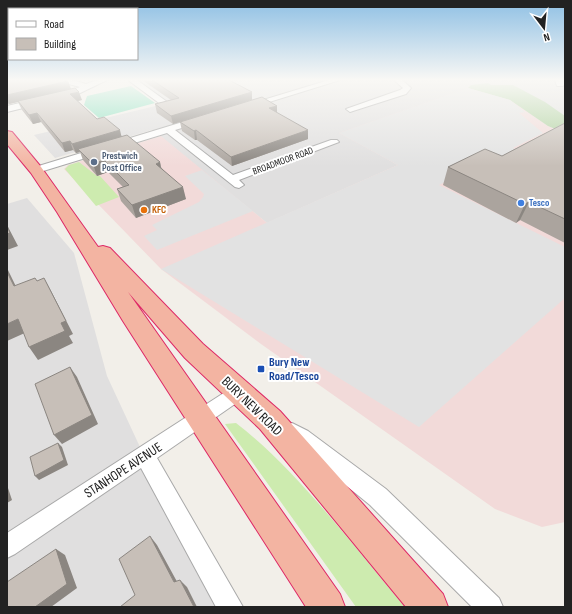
<svg xmlns="http://www.w3.org/2000/svg" width="572" height="614" font-family="'Sofia Sans Condensed',sans-serif">
  <style>
    .residential { fill: #e0dfdf }
    .commercial { fill: #f2dad9 }
    .grass { fill: #cdebaf }
    .forest { fill: #add19d }
    .pitch { fill: #87e1be }
    .parking { fill: #e2e2e2 }
    .lines { fill: none; stroke-linecap: round; stroke-linejoin: round }
    .minor-casing { stroke: #a9a9a9; stroke-width: 2 }
    .trunk-casing { stroke: #de2866; stroke-width: 2 }
    .minor { fill: #fff; fill-rule: evenodd }
    .trunk { fill: #f3b4a2; fill-rule: evenodd }
    .wall { fill: #aba49e }
    .shaded-wall { fill: #8b8681 }
    .building { fill: #c7bfb8; stroke: #8b8681 }
    .service-dot { fill: #5c6f8a; stroke: #fff; stroke-width: 1.5 }
    .shop-dot { fill: #3f7fe0; stroke: #fff; stroke-width: 1.5 }
    .food-dot { fill: #e8710a; stroke: #fff; stroke-width: 1.5 }
    .transit-dot { fill: #1a4fb4; stroke: #fff; stroke-width: 1.5 }
    .labels { text-anchor: middle; dominant-baseline: central; stroke-width: 4; stroke-linejoin: round; paint-order: stroke }
    .far-service-label { font-size: 10px; font-weight: bold; fill: #4e5e75; stroke: #fff; text-anchor: start }
    .far-street-label { font-size: 10px; fill: #222; stroke: #fff }
    .far-shop-label { font-size: 10px; font-weight: bold; fill: #366cbe; stroke: #fff; text-anchor: start }
    .far-food-label { font-size: 10px; font-weight: bold; fill: #c56008; stroke: #fff; text-anchor: start }
    .transit-label { font-size: 12px; font-weight: bold; fill: #164399; stroke: #fff; text-anchor: start }
    .near-street-label { font-size: 14px; fill: #222; stroke: #fff }
  </style>
  <rect width="100%" height="100%" fill="#f2efe9"/>
  <path class="residential" d="M 135,80 L 565,80 L 565,133 L 548,126 L 340,133 L 398,165 L 267,223 L 152,130 L 55,158 L 34,135 L 168,103 Z
    M 27,198 L 74,253 L 107,376 L 192,559 L 218,607 L 7,607 L 7,204 Z"/>
  <path class="commercial" d="M 468,88 L 510,100 L 548,126 L 565,133 L 565,522 L 542,527 L 495,509 L 261,344 L 161,269 L 64,169 L 68,165 L 161,136 L 267,223 L 398,165 L 339,133 Z"/>
  <path class="grass" d="M 79,162 L 97,176 L 100,176 L 119,197 L 96,206 L 65,169 L 69,165 Z
    M 236,423 C 298,471 354,547 405,607 L 356,607 L 225,424 Z"/>
  <path class="forest" d="M 488,83 L 491,85 L 513,85 L 545,102 L 565,116 L 565,133 L 548,126 L 510,100 L 468,88 L 471,85 Z"/>
  <path class="pitch" d="M 131,86 L 155,103 L 99,118 L 84,105 L 87,96 Z"/>
  <path class="parking" d="M 468,88 L 510,100 L 525,112 L 519,113 L 543,133 L 513,148 L 522,152 L 481,164 L 439,185 L 565,247 L 565,298 L 419,427 L 161,269 L 398,165 L 339,133 Z
    M 202,170 L 253,211 L 157,250 L 144,236 L 157,230 L 152,225 L 199,202 L 203,197 L 204,194 L 185,176 Z"/>
  <g class="lines">
    <g class="minor-casing">
      <path id="minor" d="M 65,80 L 72,80 L 86,84 L 97,80 L 107,80 L 76,95 L 7,112 L 7,106 L 70,91 L 80,87 L 65,83 Z
        M 128,80 L 137,80 L 170,104 L 163,106 Z
        M 329,80 L 340,80 L 250,108 L 247,108 L 243,106 Z
        M 394,80 L 402,80 L 411,88 L 406,94 L 353,111 L 350,112 L 346,109 L 400,90 L 403,88 Z
        M 555,80 L 565,80 L 565,83 L 563,86 L 557,86 Z
        M 199,117 L 202,118 L 202,122 L 175,130 L 233,175 L 331,140 L 337,140 L 339,142 L 239,180 L 244,185 L 239,188 L 235,187 L 167,133 L 40,172 L 32,172 L 31,170 L 32,168 Z
        M 239,384 L 245,387 L 248,392 L 245,397 L 157,458 L 243,607 L 216,607 L 141,468 L 15,554 L 7,558 L 7,533 L 233,387 Z
        M 292,423 L 308,431 L 386,489 L 499,598 L 503,607 L 472,607 L 370,505 L 294,443 L 285,438 L 282,432 L 285,426 Z"/>
    </g>
    <g class="trunk-casing">
      <path id="trunk" d="M 7,131 L 12,132 L 41,167 L 98,247 L 103,246 L 110,248 L 203,344 L 280,411 L 443,594 L 448,607 L 406,607 L 260,429 L 185,358 L 128,292 L 340,594 L 345,607 L 306,607 L 123,321 L 57,212 L 31,173 L 7,144 Z"/>
    </g>
    <use href="#minor" class="minor"/>
    <use href="#trunk" class="trunk"/>
  </g>
  <path class="wall" d="M 7,80 L 68,81 L 70,89 L 82,100 L 77,101 L 97,119 L 160,162 L 161,167 L 186,199 L 136,218 L 121,201 L 117,189 L 123,187 L 108,172 L 97,176 L 83,160 L 80,152 L 76,153 L 73,150 L 65,152 L 41,122 L 33,124 L 22,110 L 18,102 L 9,104 L 7,103 Z
    M 142,80 L 229,80 L 252,92 L 252,100 L 277,113 L 308,139 L 232,166 L 197,140 L 195,140 L 182,131 L 180,122 L 173,124 L 157,113 L 155,104 L 171,100 Z
    M 565,123 L 565,243 L 520,220 L 516,223 L 443,185 L 448,167 L 502,156 Z"/>
  <path class="shaded-wall" d="M 68,81 L 71,89 L 9,104 L 7,101 L 7,95 Z
    M 79,92 L 82,100 L 73,102 L 70,94 Z
    M 252,92 L 252,100 L 173,124 L 171,116 Z
    M 277,106 L 277,114 L 269,108 Z
    M 37,113 L 41,122 L 33,124 L 29,115 Z
    M 120,130 L 122,139 L 78,149 L 80,152 L 76,153 L 72,144 Z
    M 196,130 L 197,140 L 195,140 L 194,131 Z
    M 308,130 L 308,139 L 232,166 L 231,157 Z
    M 70,141 L 73,150 L 65,152 L 62,143 Z
    M 104,160 L 108,172 L 97,176 L 93,164 Z
    M 160,162 L 162,175 L 156,164 Z
    M 183,187 L 186,199 L 136,218 L 132,205 Z
    M 529,202 L 520,220 L 516,223 L 525,204 Z
    M 7,225 L 18,246 L 7,250 Z
    M 7,268 L 22,299 L 14,286 L 7,272 Z
    M 44,278 L 51,291 L 73,334 L 69,336 L 73,343 L 38,360 L 29,347 L 61,323 Z
    M 18,319 L 27,332 L 7,341 L 7,324 Z
    M 70,367 L 77,377 L 98,424 L 62,444 L 54,435 Z
    M 58,443 L 62,447 L 68,465 L 39,480 L 35,476 Z
    M 7,485 L 12,500 L 7,503 Z
    M 150,536 L 157,545 L 181,589 L 174,582 Z
    M 56,549 L 65,555 L 77,588 L 51,607 L 35,607 Z
    M 180,580 L 187,587 L 197,607 L 194,607 Z"/>
  <path class="building" d="M 7,80 L 66,80 L 68,81 L 7,95 Z
    M 152,80 L 229,80 L 252,92 L 171,116 L 155,104 L 179,98 Z
    M 75,88 L 79,92 L 70,94 L 97,119 L 104,117 L 120,130 L 72,144 L 70,141 L 62,143 L 37,113 L 29,115 L 18,101 Z
    M 262,97 L 277,106 L 269,108 L 308,130 L 231,157 L 196,130 L 194,131 L 180,122 Z
    M 565,123 L 565,219 L 529,202 L 525,204 L 448,167 L 485,149 L 502,156 Z
    M 127,135 L 160,162 L 156,164 L 183,187 L 132,205 L 117,189 L 129,185 L 104,160 L 93,164 L 78,149 Z
    M 7,226 L 10,233 L 7,234 Z
    M 7,272 L 14,286 L 35,278 L 37,281 L 44,278 L 66,321 L 61,323 L 65,331 L 29,347 L 18,319 L 7,324 Z
    M 70,367 L 92,415 L 54,435 L 35,384 Z
    M 58,443 L 64,460 L 35,476 L 30,457 Z
    M 150,536 L 174,582 L 180,580 L 194,607 L 120,607 L 135,595 L 119,559 Z
    M 56,549 L 67,584 L 35,607 L 7,607 L 7,582 Z"/>
  <linearGradient id="sky" x2="0" y2="1"><stop stop-color="#8fc0e4"/><stop offset="0.48" stop-color="#f9f8f5"/><stop offset="1" stop-color="#f9f8f5" stop-opacity="0"/></linearGradient>
  <rect width="572" height="166" fill="url(#sky)"/>
  <circle class="service-dot" cx="94" cy="162" r="4"/>
  <circle class="shop-dot" cx="521" cy="203" r="4"/>
  <circle class="food-dot" cx="144" cy="210" r="4"/>
  <rect class="transit-dot" x="257" y="365" width="8" height="8" rx="2"/>
  <g class="labels">
    <g class="far-service-label">
      <text x="102" y="156">Prestwich<tspan x="102" dy="12">Post Office</tspan></text>
    </g>
    <g class="far-street-label">
      <text transform="translate(283 161) rotate(-20)">BROADMOOR ROAD</text>
    </g>
    <g class="far-shop-label">
      <text x="529" y="203">Tesco</text>
    </g>
    <g class="far-food-label">
      <text x="152" y="210">KFC</text>
    </g>
    <g class="transit-label">
      <text x="269" y="362">Bury New<tspan x="269" dy="14">Road/Tesco</tspan></text>
    </g>
    <g class="near-street-label">
      <text transform="translate(252 406) rotate(44)">BURY NEW ROAD</text>
      <text transform="translate(123 470) rotate(-33)">STANHOPE AVENUE</text>
    </g>
  </g>
  <rect width="572" height="614" fill="none" stroke="#222222" stroke-width="16"/>
  <rect x="8" y="8" width="130" height="52" fill="#ffffff" stroke="#a7a7a7"/>
  <rect x="16" y="21" width="20" height="6" fill="#ffffff" stroke="#a7a7a7"/>
  <text x="44" y="28" font-size="12" fill="#222222">Road</text>
  <rect x="16" y="38" width="20" height="12" fill="#c7bfb8" stroke="#a7a7a7"/>
  <text x="44" y="48" font-size="12" fill="#222222">Building</text>
  <g transform="translate(544 28) rotate(164)" stroke="#ffffff" stroke-width="3" paint-order="stroke">
  <path d="M0-3L7 15L0 10L-7 15Z" fill="#222222"/>
  <text y="-6" font-size="11" font-weight="bold" text-anchor="middle" fill="#222222">N</text>
  </g>
</svg>
